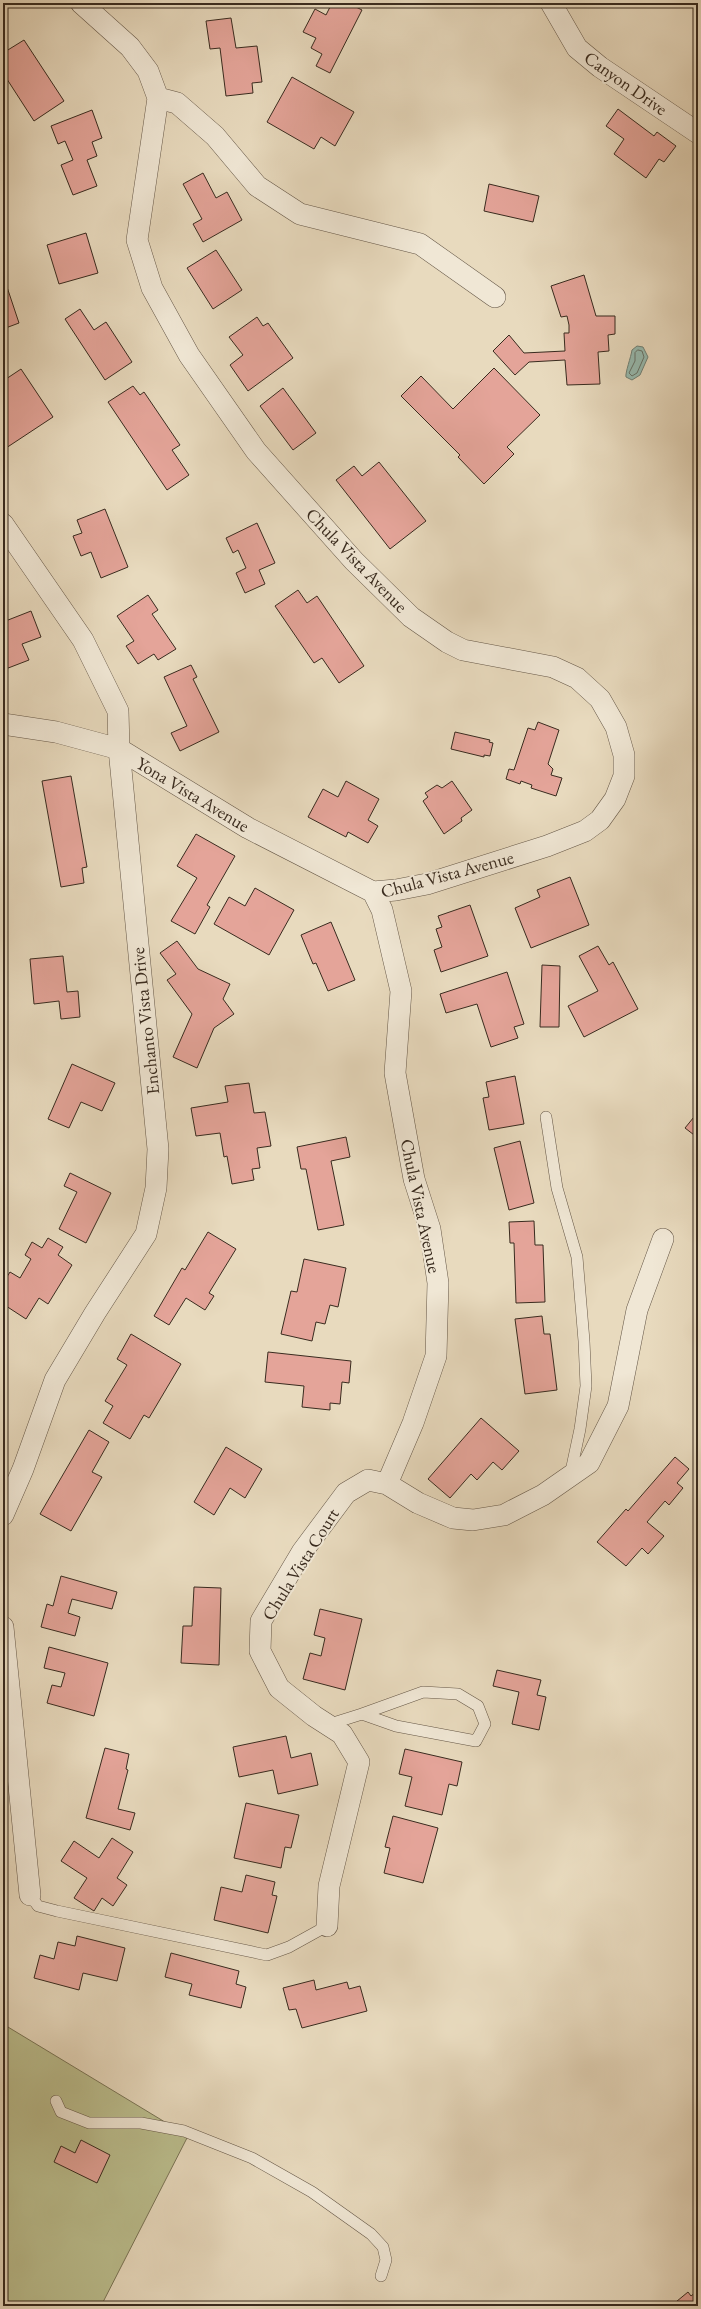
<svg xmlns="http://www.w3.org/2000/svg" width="701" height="2309" font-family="'EB Garamond',serif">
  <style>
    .green { fill: #bbbe8e; stroke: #7a7456 }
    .water { fill: #97bbb0; stroke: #718176 }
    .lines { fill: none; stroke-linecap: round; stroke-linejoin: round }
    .shore { stroke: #687368; stroke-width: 1 }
    .building { fill: #e4a499; stroke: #392b1f }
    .service-casing { stroke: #655747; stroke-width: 12 }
    .minor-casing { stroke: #655747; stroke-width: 22 }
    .service { stroke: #f0e7d5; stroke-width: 11 }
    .minor { stroke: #f0e7d5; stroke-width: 21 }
    .labels { text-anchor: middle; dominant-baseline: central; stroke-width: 4; stroke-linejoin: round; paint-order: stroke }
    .street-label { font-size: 18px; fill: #392b1f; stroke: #f0e7d5 }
  </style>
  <rect width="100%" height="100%" fill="#e8dabe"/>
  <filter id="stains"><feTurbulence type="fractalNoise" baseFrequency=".005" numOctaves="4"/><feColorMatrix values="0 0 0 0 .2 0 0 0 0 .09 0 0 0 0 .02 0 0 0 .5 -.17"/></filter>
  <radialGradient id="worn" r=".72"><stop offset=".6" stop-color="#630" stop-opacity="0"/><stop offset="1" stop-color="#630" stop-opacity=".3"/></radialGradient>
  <path class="green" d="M 3,2024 L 188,2136 L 101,2306 L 3,2306 Z"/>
  <path class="water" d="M 637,346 L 643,347 L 648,357 L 640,375 L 632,380 L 626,377 C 625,373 631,357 632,350 Z"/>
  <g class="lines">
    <path class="shore" d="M 638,350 L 642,351 L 644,357 L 637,373 L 632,376 L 629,373 L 635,361 L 635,353 Z"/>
  </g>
  <path class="building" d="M 332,3 L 348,3 L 362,10 L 330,73 L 316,66 L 322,54 L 311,48 L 316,38 L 303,32 L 315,9 L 326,15 Z
    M 231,18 L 236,48 L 257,46 L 262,82 L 252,83 L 253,93 L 226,96 L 220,48 L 210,49 L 206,21 Z
    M 24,40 L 64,101 L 34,121 L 3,73 L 3,53 Z
    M 292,77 L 354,112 L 335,146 L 321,137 L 314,149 L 267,122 Z
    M 618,109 L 654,136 L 657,132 L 676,146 L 664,162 L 659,159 L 646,178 L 614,154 L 624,139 L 606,126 Z
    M 92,110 L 102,138 L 92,142 L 97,156 L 87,160 L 97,186 L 73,195 L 61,165 L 73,160 L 65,141 L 58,144 L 51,126 Z
    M 203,173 L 216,198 L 227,192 L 242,220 L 203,242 L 193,224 L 202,219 L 183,184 Z
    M 489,184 L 539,196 L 533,222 L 484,211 Z
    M 86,233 L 98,273 L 59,284 L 47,245 Z
    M 216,250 L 242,290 L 213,309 L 187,268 Z
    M 3,275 L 19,323 L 3,329 Z
    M 584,275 L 596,316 L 615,316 L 615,334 L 608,335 L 609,351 L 598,352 L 600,384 L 567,385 L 565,360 L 529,362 L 515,375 L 493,351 L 509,335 L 524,353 L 565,351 L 564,333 L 569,333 L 569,325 L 567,316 L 561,317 L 551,286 Z
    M 80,309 L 94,330 L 106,322 L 132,362 L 105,380 L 65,319 Z
    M 257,317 L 263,326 L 268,323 L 293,358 L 248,391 L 230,365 L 243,355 L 229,337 Z
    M 494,368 L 540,415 L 507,447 L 514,454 L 484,484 L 458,457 L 460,455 L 401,396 L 421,376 L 453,409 Z
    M 21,369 L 53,417 L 3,450 L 3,424 L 6,422 L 3,417 L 3,406 L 5,405 L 3,402 L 3,381 Z
    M 133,386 L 140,395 L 144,392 L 180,445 L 172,450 L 189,475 L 167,490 L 108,402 Z
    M 283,388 L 316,433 L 293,450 L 260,406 Z
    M 379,462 L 426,521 L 390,549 L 336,480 L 354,466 L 362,476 Z
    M 105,509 L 128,567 L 101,578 L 91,552 L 81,556 L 73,536 L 82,533 L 77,520 Z
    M 257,523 L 275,563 L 259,570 L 265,584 L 245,593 L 236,573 L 246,568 L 238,550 L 233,553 L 226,538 Z
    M 298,590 L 307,603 L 317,596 L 364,666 L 339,683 L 322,658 L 314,663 L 275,606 Z
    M 148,595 L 158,610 L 152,614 L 176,649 L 158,660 L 154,654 L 138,664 L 126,646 L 134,641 L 117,616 Z
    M 31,611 L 41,637 L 22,644 L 29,660 L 3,670 L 3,622 Z
    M 191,665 L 197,677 L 193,679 L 219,732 L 180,751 L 171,733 L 187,726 L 164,677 Z
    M 538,722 L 559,730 L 548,764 L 553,769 L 551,775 L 562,778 L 556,796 L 531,788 L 532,785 L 521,781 L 520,784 L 506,779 L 509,769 L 514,770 L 528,728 L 535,730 Z
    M 455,732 L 490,740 L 489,742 L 493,743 L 490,756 L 484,755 L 484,757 L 451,749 Z
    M 71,776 L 87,867 L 82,868 L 84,883 L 61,887 L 42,781 Z
    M 346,781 L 379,799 L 368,820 L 378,826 L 368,843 L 348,832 L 346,837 L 308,817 L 323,789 L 338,797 Z
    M 452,781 L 472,810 L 461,818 L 462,821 L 444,834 L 423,801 L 428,797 L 425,793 L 437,785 L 442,788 Z
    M 196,834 L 235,856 L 207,905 L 210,907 L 195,934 L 171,921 L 197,878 L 177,866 Z
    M 570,877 L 589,925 L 531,948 L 515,908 L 540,897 L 537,890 Z
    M 255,888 L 294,910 L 269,955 L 214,924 L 229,897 L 245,906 Z
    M 470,905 L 488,956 L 441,972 L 434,950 L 442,947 L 436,929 L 442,927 L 438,916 Z
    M 331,922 L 355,980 L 328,991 L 316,963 L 313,964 L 301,935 Z
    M 177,941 L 198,969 L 230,984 L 223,999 L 234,1014 L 214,1028 L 197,1068 L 173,1057 L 192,1014 L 167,980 L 176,974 L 160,953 Z
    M 598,946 L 609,965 L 613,962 L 638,1009 L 584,1037 L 568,1006 L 598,991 L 579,956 Z
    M 63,956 L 67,992 L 78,991 L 80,1017 L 61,1019 L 59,1001 L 34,1004 L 30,959 Z
    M 542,965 L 560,966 L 559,1027 L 540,1027 Z
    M 507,972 L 524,1024 L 514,1027 L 518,1038 L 491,1047 L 477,1004 L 446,1013 L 440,994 Z
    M 72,1064 L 115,1083 L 102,1111 L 81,1102 L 69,1128 L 48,1119 Z
    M 515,1076 L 524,1124 L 489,1130 L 483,1098 L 489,1097 L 486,1082 Z
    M 249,1083 L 254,1113 L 265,1112 L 271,1146 L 257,1148 L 260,1168 L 252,1169 L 254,1180 L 232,1184 L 227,1156 L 224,1157 L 220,1133 L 196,1136 L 191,1108 L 228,1102 L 225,1086 Z
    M 698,1112 L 698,1138 L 685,1128 Z
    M 346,1137 L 350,1157 L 331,1161 L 344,1225 L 318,1230 L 306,1169 L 301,1169 L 297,1147 Z
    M 520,1141 L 534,1203 L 509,1210 L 494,1148 Z
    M 70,1173 L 111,1193 L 86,1243 L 59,1229 L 77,1192 L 64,1186 Z
    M 534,1221 L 535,1245 L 543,1245 L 545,1302 L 516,1303 L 514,1243 L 510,1243 L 509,1222 Z
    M 208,1232 L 236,1249 L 209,1293 L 214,1296 L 205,1310 L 186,1298 L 169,1325 L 154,1316 L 182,1268 L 185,1270 Z
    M 48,1238 L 63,1247 L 58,1255 L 72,1265 L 48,1304 L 39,1298 L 26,1319 L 3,1304 L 3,1283 L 10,1272 L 20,1278 L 31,1259 L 25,1255 L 32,1242 L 42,1248 Z
    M 304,1259 L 346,1268 L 338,1307 L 330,1305 L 325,1324 L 316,1322 L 312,1341 L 281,1334 L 291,1291 L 297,1292 Z
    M 542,1316 L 544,1334 L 550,1334 L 557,1390 L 525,1394 L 515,1319 Z
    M 131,1334 L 181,1364 L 149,1418 L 144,1415 L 130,1439 L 103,1423 L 113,1406 L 105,1401 L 127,1365 L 117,1359 Z
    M 268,1352 L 351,1361 L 349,1383 L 342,1382 L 340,1404 L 330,1403 L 330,1410 L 302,1407 L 304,1386 L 265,1382 Z
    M 481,1418 L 519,1451 L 502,1470 L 493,1462 L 477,1480 L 471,1474 L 450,1498 L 428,1479 Z
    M 89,1430 L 109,1442 L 92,1472 L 102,1477 L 71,1531 L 40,1514 Z
    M 226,1447 L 262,1469 L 245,1498 L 230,1488 L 214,1515 L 194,1502 Z
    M 675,1457 L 689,1469 L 677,1483 L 683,1488 L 669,1505 L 665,1501 L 647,1522 L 664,1536 L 648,1554 L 642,1548 L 626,1566 L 597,1542 L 626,1509 L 628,1511 Z
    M 61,1576 L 117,1592 L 112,1609 L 72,1599 L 68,1613 L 80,1617 L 75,1636 L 41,1627 L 47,1604 L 53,1606 Z
    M 194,1587 L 221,1588 L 219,1665 L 181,1663 L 183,1626 L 192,1626 Z
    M 320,1609 L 362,1619 L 345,1690 L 303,1679 L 310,1653 L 321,1656 L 325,1638 L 314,1635 Z
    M 49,1647 L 108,1663 L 94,1716 L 47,1703 L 52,1685 L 61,1687 L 65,1673 L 44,1668 Z
    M 497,1670 L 541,1680 L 537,1695 L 546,1697 L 539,1730 L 512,1724 L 519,1692 L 493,1686 Z
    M 286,1736 L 291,1758 L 311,1753 L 318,1785 L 278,1794 L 273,1770 L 239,1777 L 233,1747 Z
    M 105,1748 L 129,1754 L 126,1769 L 128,1770 L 118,1809 L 135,1813 L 130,1830 L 86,1818 Z
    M 405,1749 L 462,1762 L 457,1786 L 449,1784 L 442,1815 L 405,1806 L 412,1777 L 399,1774 Z
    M 246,1803 L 299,1815 L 291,1848 L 285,1847 L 281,1868 L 234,1858 Z
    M 393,1816 L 438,1828 L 423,1883 L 384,1873 L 390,1848 L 385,1847 Z
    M 112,1838 L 133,1852 L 117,1878 L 127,1885 L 113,1906 L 102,1898 L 94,1911 L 74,1898 L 87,1878 L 61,1861 L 74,1841 L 99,1858 Z
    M 246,1875 L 275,1882 L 272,1895 L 277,1896 L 268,1933 L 214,1920 L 221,1887 L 242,1892 Z
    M 77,1936 L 125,1948 L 117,1981 L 83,1973 L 79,1990 L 34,1978 L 40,1955 L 54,1959 L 58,1942 L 75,1946 Z
    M 171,1953 L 239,1971 L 236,1984 L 246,1987 L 241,2008 L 189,1995 L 192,1984 L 165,1977 Z
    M 314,1980 L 316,1990 L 347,1982 L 349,1989 L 360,1986 L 367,2011 L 302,2028 L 296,2009 L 289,2010 L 283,1988 Z
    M 81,2140 L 110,2155 L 97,2183 L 54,2162 L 61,2146 L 75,2153 Z
    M 688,2292 L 691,2296 L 696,2292 L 698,2294 L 696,2303 L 698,2306 L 671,2306 Z"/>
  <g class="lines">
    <g class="service-casing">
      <path id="service" d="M 546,1117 L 557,1188 L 577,1257 L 584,1341 L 586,1386 L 580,1429 L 570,1476
        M 327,1725 L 362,1714 L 396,1726 L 476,1741 L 485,1724 L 478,1706 L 458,1694 L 423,1692 L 362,1714
        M 30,1895 L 38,1906 L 57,1911 L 267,1955 L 289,1947 L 327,1926
        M 56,2101 L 61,2112 L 89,2123 L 141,2123 L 184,2131 L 252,2158 L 312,2192 L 371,2234 L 383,2247 L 386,2260 L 381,2276"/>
    </g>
    <g class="minor-casing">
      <path id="minor" d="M 81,3 L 130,47 L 148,71 L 158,98 L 177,103 L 215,136 L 257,186 L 300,214 L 420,244 L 495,297
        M 551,3 L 577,48 L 600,67 L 698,133
        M 158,98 L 137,240 L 152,288 L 189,355 L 256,451 L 354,561 L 411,617 L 447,642 L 463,650 L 553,667 L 577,678 L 600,699 L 616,727 L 624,755 L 624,776 L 615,799 L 600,820 L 585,831 L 547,846 L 427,884 L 396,890 L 373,892 L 382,910 L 401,991 L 395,1073 L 414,1179 L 430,1229 L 438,1283 L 436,1356 L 413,1423 L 387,1484
        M 3,524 L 83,640 L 118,711 L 119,749 L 158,1149 L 156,1188 L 146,1234 L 95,1313 L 55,1380 L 23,1469 L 3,1515
        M 3,724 L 56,732 L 119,749 L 248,828 L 373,892
        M 3,1627 L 30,1895
        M 327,1926 L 329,1886 L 359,1762 L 342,1734 L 314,1716 L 279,1688 L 260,1651 L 261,1621 L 302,1552 L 346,1493 L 368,1480 L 387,1484 L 418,1503 L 453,1518 L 473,1520 L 504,1515 L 543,1495 L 589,1463 L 618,1406 L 637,1310 L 663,1239"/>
    </g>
    <use href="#service" class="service"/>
    <use href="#minor" class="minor"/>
  </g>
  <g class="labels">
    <g class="street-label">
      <text transform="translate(626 83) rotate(35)">Canyon Drive</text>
      <text transform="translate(357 560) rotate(46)">Chula Vista Avenue</text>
      <text transform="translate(193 794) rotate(31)">Yona Vista Avenue</text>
      <text transform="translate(447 874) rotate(-15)">Chula Vista Avenue</text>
      <text transform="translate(145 1021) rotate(-96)">Enchanto Vista Drive</text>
      <text transform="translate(421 1206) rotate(78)">Chula Vista Avenue</text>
      <text transform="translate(300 1564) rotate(-58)">Chula Vista Court</text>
    </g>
  </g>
  <rect width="701" height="2309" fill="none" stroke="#e8dabe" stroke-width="16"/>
  <rect x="4" y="4" width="693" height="2301" fill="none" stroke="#392b1f" stroke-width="2"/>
  <rect x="8" y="8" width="685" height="2293" fill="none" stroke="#392b1f"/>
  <rect width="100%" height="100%" filter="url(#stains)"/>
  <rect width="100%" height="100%" fill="url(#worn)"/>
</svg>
